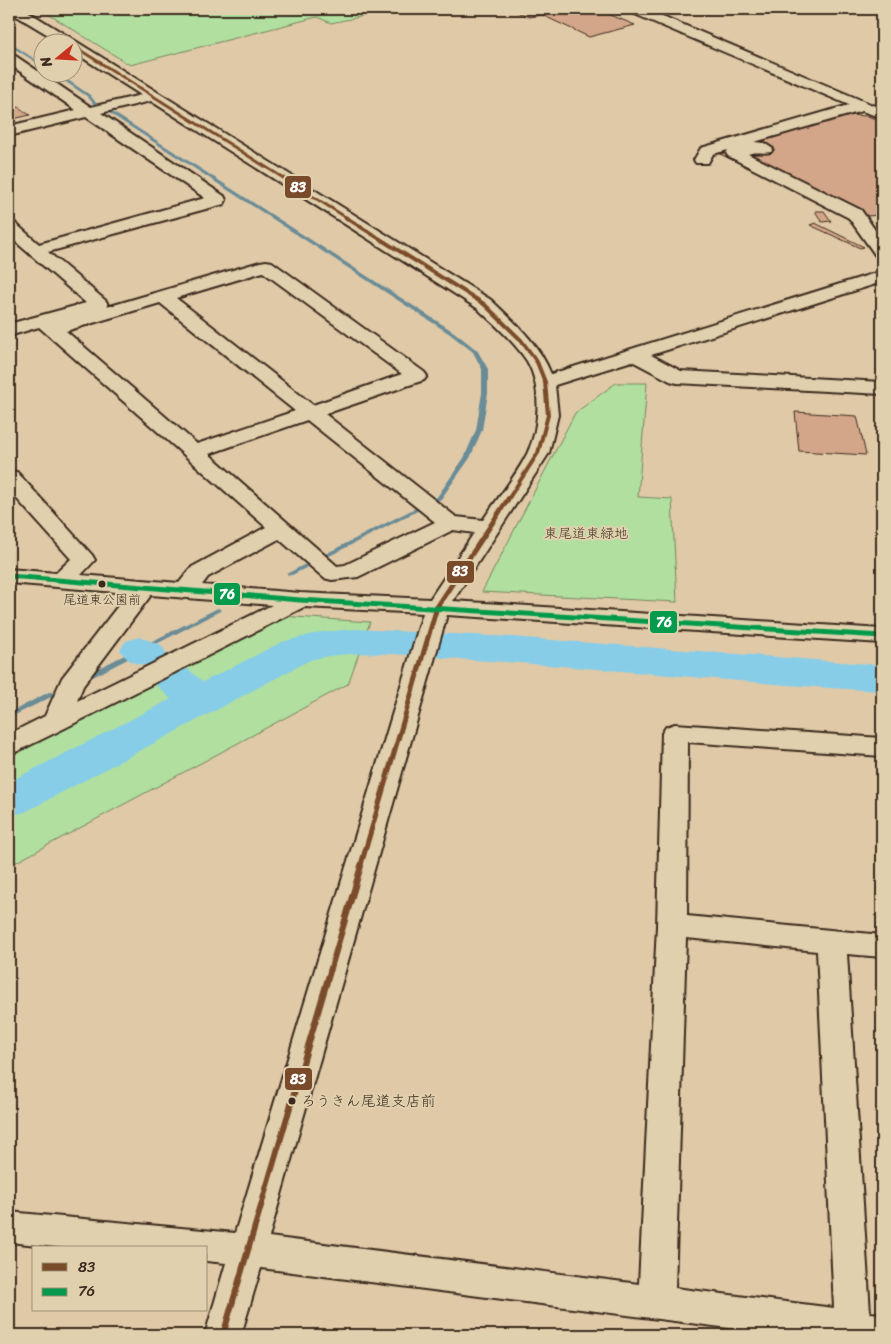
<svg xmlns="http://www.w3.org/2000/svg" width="891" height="1344" font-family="Sriracha,'Klee One',sans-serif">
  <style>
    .green { fill: #b0df9f; stroke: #76845e }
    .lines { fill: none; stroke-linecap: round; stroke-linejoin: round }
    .stream { fill: #698c97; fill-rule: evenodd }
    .river { fill: #87cde8; fill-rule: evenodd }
    .building { fill: #d4a689; stroke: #3b2a1e }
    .minor-casing { stroke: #3b2a1e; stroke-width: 4 }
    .minor { fill: #e1d0ad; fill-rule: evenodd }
    .bus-1-far3-casing { stroke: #e1d0ad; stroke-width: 5.5 }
    .bus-1-far2-casing { stroke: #e1d0ad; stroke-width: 7 }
    .bus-1-far1-casing { stroke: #e1d0ad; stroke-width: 9 }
    .bus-1-casing { stroke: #e1d0ad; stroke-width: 10 }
    .bus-2-casing { stroke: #e1d0ad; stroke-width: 9 }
    .bus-1-far3 { stroke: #7a4b2a; stroke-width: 3 }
    .bus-1-far2 { stroke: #7a4b2a; stroke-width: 4 }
    .bus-1-far1 { stroke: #7a4b2a; stroke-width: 5 }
    .bus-1 { stroke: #7a4b2a; stroke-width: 6 }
    .bus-2 { stroke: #069a4c; stroke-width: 5 }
    .bus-dot { fill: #3b2a1e; stroke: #e1d0ad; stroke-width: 2 }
    .labels { text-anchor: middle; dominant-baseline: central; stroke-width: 4; stroke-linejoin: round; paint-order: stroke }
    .bus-label { font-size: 13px; fill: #3b2a1e; stroke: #e1d0ad }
    .park-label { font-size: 14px; fill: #473c2b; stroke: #e1d0ad }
    .near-bus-label { font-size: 15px; fill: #3b2a1e; stroke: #e1d0ad; text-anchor: start }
    .line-badge { stroke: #e1d0ad; stroke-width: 2 }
    .badge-label { font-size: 14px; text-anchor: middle; font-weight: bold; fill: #fff }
  </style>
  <rect width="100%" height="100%" fill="#e0c9a7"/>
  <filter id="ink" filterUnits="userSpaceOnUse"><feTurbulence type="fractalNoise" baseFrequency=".02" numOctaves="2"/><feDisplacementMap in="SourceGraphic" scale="10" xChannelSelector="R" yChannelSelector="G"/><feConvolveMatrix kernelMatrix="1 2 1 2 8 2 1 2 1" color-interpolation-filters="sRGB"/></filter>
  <g filter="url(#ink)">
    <path class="green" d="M 40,9 L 397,9 L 331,23 L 317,17 L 130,65 Z
      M 616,383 L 647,383 L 638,497 L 672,499 L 677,602 L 482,592 L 575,413 Z
      M 280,616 L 370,622 L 348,684 L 9,866 L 9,754 Z"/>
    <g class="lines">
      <path class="stream" d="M 9,42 L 42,64 L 42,66 L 9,45 Z
        M 51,72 L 56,72 L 90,95 L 97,104 L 111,111 L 454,332 L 477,350 L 488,369 L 488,393 L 482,430 L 470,458 L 441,499 L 292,575 L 288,575 L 287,574 L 288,573 L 437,497 L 464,458 L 476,430 L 482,393 L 482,369 L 473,352 L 450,334 L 109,113 L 95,106 L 88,97 Z
        M 96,114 L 98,115 L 97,116 L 9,137 L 9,135 Z
        M 218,608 L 221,610 L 220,611 L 91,678 L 87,678 L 86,676 L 87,674 Z
        M 49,692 L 51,692 L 54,694 L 53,696 L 9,718 L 9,713 Z"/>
      <path class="river" d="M 355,629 L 512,637 L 882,665 L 882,691 C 745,684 609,668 472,660 C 422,657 358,647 310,660 L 25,812 L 9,816 L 9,782 L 171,699 L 154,683 L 148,674 L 154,665 C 179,658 185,666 203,682 L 282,642 L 322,632 Z
        M 140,637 L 161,645 L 167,654 L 161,663 C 144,667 130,666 120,650 L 126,641 Z"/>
    </g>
    <path class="building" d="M 510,9 L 596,9 L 635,25 L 589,37 L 542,15 L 529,17 Z
      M 9,101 L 30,115 L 9,120 Z
      M 849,115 L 868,116 L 882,122 L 882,215 L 866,216 L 882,241 L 882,256 L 874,256 L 851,217 L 720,154 Z
      M 815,211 L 824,211 L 831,221 L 822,222 Z
      M 815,223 L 864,247 L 860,248 L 810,225 Z
      M 795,412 L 857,416 L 866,455 L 799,451 Z"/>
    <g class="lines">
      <g class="minor-casing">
        <path id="minor" d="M 9,9 L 24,9 L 491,300 C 514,322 539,343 551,374 L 882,271 L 882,282 L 651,355 L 681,371 L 882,382 L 882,394 L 677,383 L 670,381 L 632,361 L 555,385 L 558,415 L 549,453 L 453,601 L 882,629 L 882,643 L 447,615 L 269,1237 L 639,1284 L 657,926 L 662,733 L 666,727 L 675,724 L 882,738 L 882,756 L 688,742 L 687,916 L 882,935 L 882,957 L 847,954 L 870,1313 L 882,1314 L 882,1335 L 783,1335 L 261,1268 L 241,1335 L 205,1335 L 226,1263 L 206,1261 L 206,1248 L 65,1248 L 9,1242 L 9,1212 L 235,1233 L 423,613 L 304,607 L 65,728 L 18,751 L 9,754 L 9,734 L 45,716 L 62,678 L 128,593 L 9,583 L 9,569 L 56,573 L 71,559 L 9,490 L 9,471 L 17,472 L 92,555 L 95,560 L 81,575 L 179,583 L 192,567 L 266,527 L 39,327 L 9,336 L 9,324 L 86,303 L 9,236 L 9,222 L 15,223 L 39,244 L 205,198 L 86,117 L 9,136 L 9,126 L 76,110 L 9,64 L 9,54 L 14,55 L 91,107 L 141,95 L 72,51 L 72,42 L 60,42 L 10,12 ZM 151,101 L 477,308 C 495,325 514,341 527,361 C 542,386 540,428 527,454 C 516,476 497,499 483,520 L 456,517 L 325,414 L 424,380 L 427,376 L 424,372 L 272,262 L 266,261 L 260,262 L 107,307 L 108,305 L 106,301 L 48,252 L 224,204 L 226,200 L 224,196 L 101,113 ZM 263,272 L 402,374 L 313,405 L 176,298 ZM 160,303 L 295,411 L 197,444 L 66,331 ZM 307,420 L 435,522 L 345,565 L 337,566 L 209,454 ZM 453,530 L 474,533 L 430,599 L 300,593 L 202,585 L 208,577 L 279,539 L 324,578 L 332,580 L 358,577 ZM 151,595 L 272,605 L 77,701 L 83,686 ZM 686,938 L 817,951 L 834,1308 L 675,1288 Z
          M 629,9 L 646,9 L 882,109 L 882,118 L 862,111 L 754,142 L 764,143 L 773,149 L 771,152 C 762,154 756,151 748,154 L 861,210 L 882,240 L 882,257 L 876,256 L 849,218 L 728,156 L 726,153 L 728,150 L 713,154 L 708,163 L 696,163 L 694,160 L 701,148 L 849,105 L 630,12 Z"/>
      </g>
      <use href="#minor" class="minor"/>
      <g class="bus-1-far3-casing">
        <path id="bus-1-far3" d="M 72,45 L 347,218"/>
      </g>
      <g class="bus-1-far2-casing">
        <path id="bus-1-far2" d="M 345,217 L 484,304 L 521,340 L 537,362 L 545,382 L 548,415 L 538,453 L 507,501"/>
      </g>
      <g class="bus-1-far1-casing">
        <path id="bus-1-far1" d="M 360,868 L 437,607 L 508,499"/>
      </g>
      <g class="bus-1-casing">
        <path id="bus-1" d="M 223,1335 L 361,866"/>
      </g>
      <g class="bus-2-casing">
        <path id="bus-2" d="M 9,576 L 300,600 L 882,636"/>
      </g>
      <use href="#bus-1-far3" class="bus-1-far3"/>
      <use href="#bus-1-far2" class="bus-1-far2"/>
      <use href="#bus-1-far1" class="bus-1-far1"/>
      <use href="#bus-1" class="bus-1"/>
      <use href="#bus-2" class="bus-2"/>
    </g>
  </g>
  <g class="bus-dot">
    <circle cx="102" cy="584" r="4.5"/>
    <circle cx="292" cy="1101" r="4.5"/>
  </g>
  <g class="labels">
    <g class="bus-label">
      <text x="102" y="599">尾道東公園前</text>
    </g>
    <g class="park-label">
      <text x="586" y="533">東尾道東緑地</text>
    </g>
    <g class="near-bus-label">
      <text x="301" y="1101">ろうきん尾道支店前</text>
    </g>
  </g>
  <g class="line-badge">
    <rect x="284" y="175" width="28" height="24" rx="5" fill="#7a4b2a"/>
    <rect x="446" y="560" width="29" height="24" rx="5" fill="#7a4b2a"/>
    <rect x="213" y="582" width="28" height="24" rx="5" fill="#069a4c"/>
    <rect x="649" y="610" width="29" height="24" rx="5" fill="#069a4c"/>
    <rect x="284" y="1067" width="29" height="24" rx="5" fill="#7a4b2a"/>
  </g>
  <g class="badge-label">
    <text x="298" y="192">83</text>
    <text x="460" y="576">83</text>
    <text x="227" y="599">76</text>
    <text x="664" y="627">76</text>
    <text x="298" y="1084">83</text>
  </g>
  <rect width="891" height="1344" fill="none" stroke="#e1d0ad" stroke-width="30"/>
  <rect x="15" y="15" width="861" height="1314" fill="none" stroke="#3b2a1e" stroke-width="2" filter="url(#ink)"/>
  <rect x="32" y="1246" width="175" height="65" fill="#e1d0ad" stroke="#9f8e74"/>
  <rect x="42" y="1263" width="25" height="8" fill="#7a4b2a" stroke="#9f8e74"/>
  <text x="78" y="1272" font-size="15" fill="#3b2a1e">83</text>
  <rect x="42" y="1288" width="25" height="8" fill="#069a4c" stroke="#9f8e74"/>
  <text x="78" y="1296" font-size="15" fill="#3b2a1e">76</text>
  <g transform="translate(58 58) rotate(252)"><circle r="24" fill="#e1d0ad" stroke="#9f8e74"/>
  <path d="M0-4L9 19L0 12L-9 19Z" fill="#c8321e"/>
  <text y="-8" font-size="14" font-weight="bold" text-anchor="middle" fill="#3b2a1e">N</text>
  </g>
</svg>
